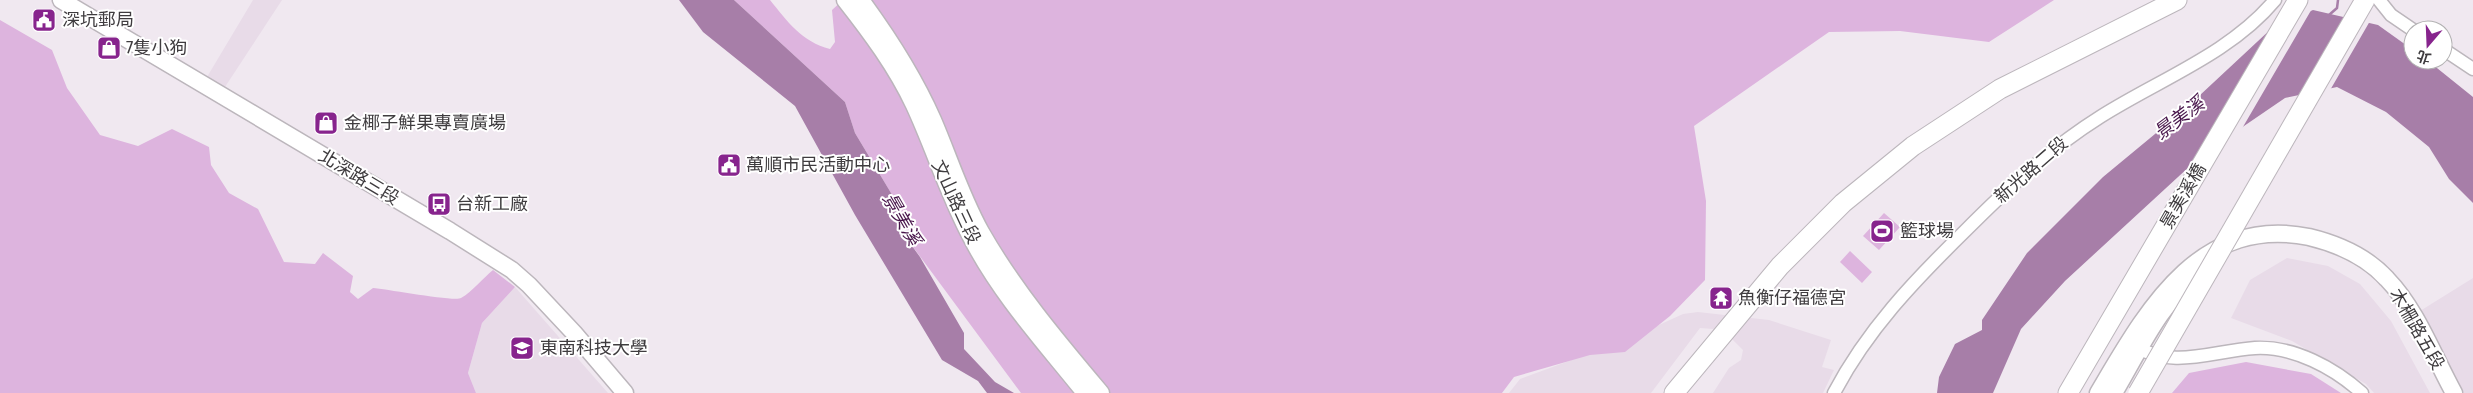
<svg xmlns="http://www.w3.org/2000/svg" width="2473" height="393" font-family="'Fira Sans Condensed','Noto Sans TC',sans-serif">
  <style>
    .built { fill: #e8dbe8 }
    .green { fill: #ddb4de }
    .water { fill: #a77ea8 }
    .pier { fill: #f0e8f0 }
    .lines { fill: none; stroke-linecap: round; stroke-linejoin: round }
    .stream { stroke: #a77ea8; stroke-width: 2.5 }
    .minor-casing { stroke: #bcb6bc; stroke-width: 15 }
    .major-casing { stroke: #bcb6bc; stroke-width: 19 }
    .highway-casing { stroke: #bcb6bc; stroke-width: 21 }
    .minor { stroke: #fff; stroke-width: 12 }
    .major { stroke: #fff; stroke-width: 16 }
    .highway { stroke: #fff; stroke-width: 19 }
    .highway-bridge-casing { stroke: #bcb6bc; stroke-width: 21; stroke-linecap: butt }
    .highway-bridge { stroke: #fff; stroke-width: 19 }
    .labels { text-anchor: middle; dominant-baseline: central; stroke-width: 4; stroke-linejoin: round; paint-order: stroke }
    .poi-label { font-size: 18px; fill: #3f3c3f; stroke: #fff; text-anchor: start }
    .street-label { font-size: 18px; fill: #3f3c3f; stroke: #fff }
    .water-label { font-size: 19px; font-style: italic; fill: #47144a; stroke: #fff }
  </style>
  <rect width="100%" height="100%" fill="#f0e8f0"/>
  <path class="built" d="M 253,0 L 282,0 L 225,87 L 207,77 Z
    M 2287,258 L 2328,266 L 2360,284 L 2391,321 L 2430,393 L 2374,393 L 2366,384 L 2292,341 L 2231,318 L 2250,280 Z
    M 2473,278 L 2473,393 L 2464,393 L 2420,311 Z
    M 515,287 L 608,393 L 476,393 L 468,373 L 482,323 Z
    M 1698,312 L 1769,320 L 1831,340 L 1822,367 L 1834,370 L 1823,393 L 1713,393 L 1729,368 L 1741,360 L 1743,350 L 1731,338 L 1713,329 L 1700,328 L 1651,393 L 1509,393 L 1520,379 L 1626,340 L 1683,314 Z"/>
  <path class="green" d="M 734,0 L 770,0 C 787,21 802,42 830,49 L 835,42 L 832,10 L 843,0 L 2054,0 L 1989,42 L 1900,31 L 1829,32 L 1694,126 L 1706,201 L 1705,280 L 1670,316 L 1625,352 L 1590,355 L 1514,377 L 1502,393 L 1021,393 L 899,228 L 894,198 L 855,133 L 845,102 Z
    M 0,20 L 52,50 L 67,88 L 100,135 L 138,146 L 172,129 L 209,147 L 211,165 L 229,193 L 258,209 L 284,262 L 315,264 L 323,253 L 353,276 L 350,292 L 358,299 L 373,288 C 387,289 455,302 461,298 C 472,292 483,278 493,270 L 515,287 L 482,323 L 468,373 L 476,393 L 0,393 Z
    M 1884,213 L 1900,227 L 1879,250 L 1863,236 Z
    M 1850,251 L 1872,272 L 1862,283 L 1840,262 Z
    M 2246,362 L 2311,374 L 2341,393 L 2172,393 L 2189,373 Z"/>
  <path class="water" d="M 679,0 L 734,0 L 845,102 L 855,133 L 894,198 L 899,228 L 920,257 L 964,333 L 964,349 L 995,382 L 1014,393 L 987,393 L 978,381 L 942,360 L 855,215 L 795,106 L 703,32 Z
    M 2313,10 L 2378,25 L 2413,50 L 2413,60 L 2427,60 L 2473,97 L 2473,203 L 2449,179 L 2429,147 L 2386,112 L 2337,87 L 2285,98 L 2203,154 L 2065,281 L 2021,329 L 1993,393 L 1937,393 L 1939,377 L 1955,344 L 1982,330 L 1982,320 L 2027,253 L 2103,177 L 2184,110 L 2272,28 Z"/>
  <path class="pier" d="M 2313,7 L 2240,132 L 2205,156 L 2278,23 Z
    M 2347,15 L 2370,21 L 2329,92 L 2299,98 Z"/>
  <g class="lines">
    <path class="stream" d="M 2329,15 L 2337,8 L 2338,0"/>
    <g class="minor-casing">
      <path id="minor" d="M 2379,0 L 2391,15 L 2413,30
        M 2443,49 L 2473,69
        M 2132,345 C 2174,370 2211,351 2255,348 C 2294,346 2334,368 2362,393
        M 1834,393 C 1867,330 1914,281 1964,232 C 2007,189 2049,149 2100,117 C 2158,80 2230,54 2275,0"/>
    </g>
    <g class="major-casing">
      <path id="major" d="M 61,0 L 450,231 L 512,270 L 529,285 L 574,333 L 625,393
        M 845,0 C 871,33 896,67 914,105 C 934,148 948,194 971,237 C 1000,294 1045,343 1085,393
        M 861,0 C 889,38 914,77 933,120 C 949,157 961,196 981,232 C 1014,290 1058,342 1101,393
        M 2098,393 C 2145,314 2198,214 2309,237 C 2338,244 2367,257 2387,279 C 2417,310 2433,355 2454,393
        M 2114,393 C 2138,353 2161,301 2199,273"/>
    </g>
    <g class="highway-casing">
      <path id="highway" d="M 1674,393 L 1780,266 L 1843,203 L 1913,146 L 2000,89 L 2177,0
        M 2068,393 L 2298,0"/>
    </g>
    <use href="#minor" class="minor"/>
    <use href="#major" class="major"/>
    <use href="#highway" class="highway"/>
    <g class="highway-bridge-casing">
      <path id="highway-bridge" d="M 2138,393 L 2365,0"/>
    </g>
    <use href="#highway-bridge" class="highway-bridge"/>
  </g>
  <defs>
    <g id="civic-square" transform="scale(1.25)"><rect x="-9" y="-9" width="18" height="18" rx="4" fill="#87248d" stroke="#fff"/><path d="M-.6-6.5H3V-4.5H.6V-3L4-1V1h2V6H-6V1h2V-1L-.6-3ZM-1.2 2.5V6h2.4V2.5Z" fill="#fff"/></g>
    <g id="shop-square" transform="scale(1.25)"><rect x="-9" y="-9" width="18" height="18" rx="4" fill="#87248d" stroke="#fff"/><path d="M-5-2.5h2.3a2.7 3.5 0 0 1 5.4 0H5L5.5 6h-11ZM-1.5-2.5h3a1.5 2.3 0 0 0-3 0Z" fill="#fff"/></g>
    <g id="bus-square" transform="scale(1.25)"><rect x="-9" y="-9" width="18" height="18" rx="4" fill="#87248d" stroke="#fff"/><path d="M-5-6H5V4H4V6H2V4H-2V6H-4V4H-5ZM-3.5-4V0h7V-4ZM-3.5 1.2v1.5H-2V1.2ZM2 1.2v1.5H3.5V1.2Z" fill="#fff"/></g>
    <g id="stadium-square" transform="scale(1.25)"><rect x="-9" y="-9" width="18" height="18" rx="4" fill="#87248d" stroke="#fff"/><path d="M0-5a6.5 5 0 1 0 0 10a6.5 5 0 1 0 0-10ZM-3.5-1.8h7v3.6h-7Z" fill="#fff"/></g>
    <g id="temple-square" transform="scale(1.25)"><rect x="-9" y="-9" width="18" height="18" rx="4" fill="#87248d" stroke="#fff"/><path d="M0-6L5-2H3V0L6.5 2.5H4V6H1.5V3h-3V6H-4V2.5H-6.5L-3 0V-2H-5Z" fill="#fff"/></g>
    <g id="university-square" transform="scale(1.25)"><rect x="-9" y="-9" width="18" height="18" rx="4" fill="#87248d" stroke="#fff"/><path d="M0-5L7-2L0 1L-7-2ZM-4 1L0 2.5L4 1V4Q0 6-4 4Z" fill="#fff"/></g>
  </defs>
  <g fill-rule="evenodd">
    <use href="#civic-square" x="44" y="20"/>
    <use href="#shop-square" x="109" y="48"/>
    <use href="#shop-square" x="326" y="123"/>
    <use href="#civic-square" x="729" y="165"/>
    <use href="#bus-square" x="439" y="204"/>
    <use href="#stadium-square" x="1882" y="231"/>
    <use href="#temple-square" x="1721" y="298"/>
    <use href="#university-square" x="522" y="348"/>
  </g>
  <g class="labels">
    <g class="poi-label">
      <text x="62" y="20">深坑郵局</text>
      <text x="126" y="48">7隻小狗</text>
      <text x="344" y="123">金椰子鮮果專賣廣場</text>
      <text x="746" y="165">萬順市民活動中心</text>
      <text x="456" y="204">台新工廠</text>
      <text x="1900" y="231">籃球場</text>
      <text x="1738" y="298">魚衡仔福德宮</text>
      <text x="540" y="348">東南科技大學</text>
    </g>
    <g class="street-label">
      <text transform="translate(2031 170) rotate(-41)">新光路二段</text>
      <text transform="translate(359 177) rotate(31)">北深路三段</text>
      <text transform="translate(2183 196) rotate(-60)">景美溪橋</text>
      <text transform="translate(956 202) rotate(65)">文山路三段</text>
      <text transform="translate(2417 329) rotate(60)">木柵路五段</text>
    </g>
    <g class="water-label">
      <text transform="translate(2179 118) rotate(-37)">景美溪</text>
      <text transform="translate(902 219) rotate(60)">景美溪</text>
    </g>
  </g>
  <g transform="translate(2428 45) rotate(199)"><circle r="24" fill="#ffffff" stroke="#b2b1b2"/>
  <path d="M0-4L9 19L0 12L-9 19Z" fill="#87248d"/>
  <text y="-8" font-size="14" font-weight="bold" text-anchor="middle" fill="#3f3c3f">北</text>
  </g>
</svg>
